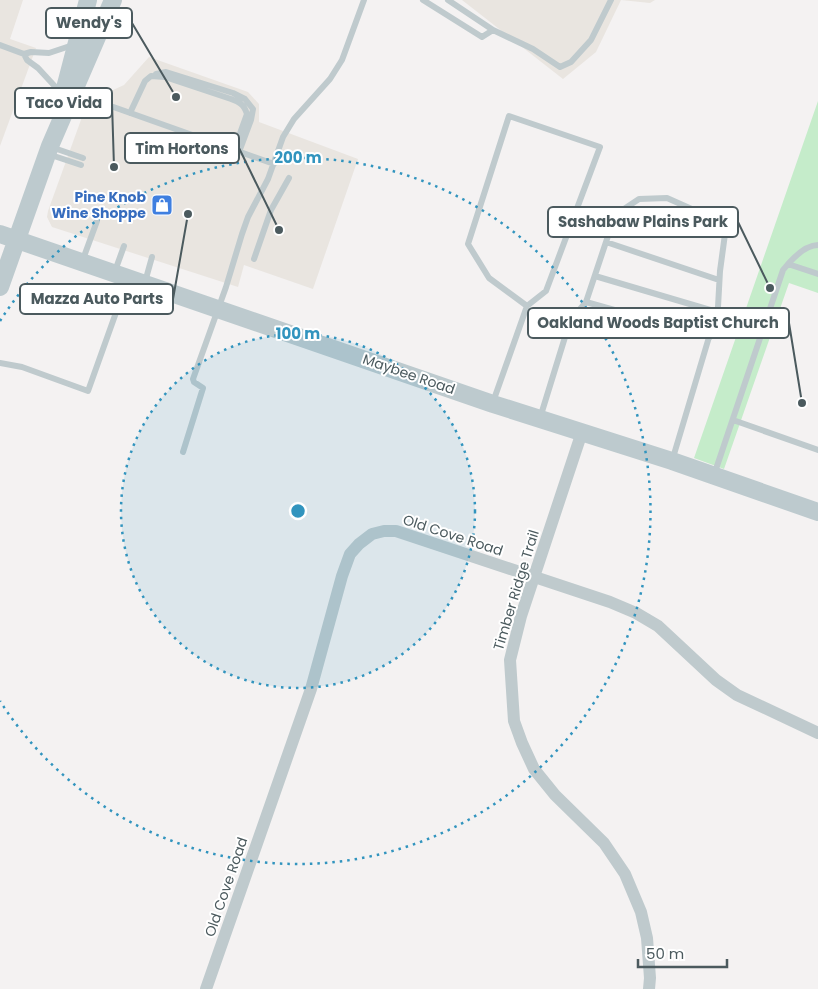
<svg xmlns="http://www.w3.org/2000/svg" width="818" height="989" font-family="Poppins,sans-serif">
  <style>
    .commercial { fill: #e9e5e0 }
    .green { fill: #c5ecca }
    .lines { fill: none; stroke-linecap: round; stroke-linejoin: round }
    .lane { stroke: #bfcacd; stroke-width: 6 }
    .street { stroke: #bfcacd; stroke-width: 12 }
    .secondary { stroke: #bdcace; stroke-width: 18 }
    .ring { fill: none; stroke: #3194be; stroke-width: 2.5; stroke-dasharray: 2.5 5 }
    .labels { text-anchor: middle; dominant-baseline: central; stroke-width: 4; stroke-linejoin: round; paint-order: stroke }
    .shop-label { font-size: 14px; font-weight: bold; fill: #366cbe; stroke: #fff; text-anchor: end }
    .street-label { font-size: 14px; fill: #4b5a5e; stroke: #fff }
    .centre { fill: #3194be; stroke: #fff; stroke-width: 2.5 }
    .ring-label { font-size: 15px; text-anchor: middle; font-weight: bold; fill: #3194be; stroke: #fff; stroke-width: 4; stroke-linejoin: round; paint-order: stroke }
    .leader { fill: none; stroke: #4b5a5e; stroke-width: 2 }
    .callout-dot { fill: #4b5a5e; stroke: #fff; stroke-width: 2 }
    .callout { fill: #fff; stroke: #4b5a5e; stroke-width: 2 }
    .callout-label { font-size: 15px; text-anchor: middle; font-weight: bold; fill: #4b5a5e }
  </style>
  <rect width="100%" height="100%" fill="#f4f2f2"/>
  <path class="commercial" d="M 0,0 L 23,0 L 10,39 L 36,48 L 0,146 Z
    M 462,0 L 655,0 L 650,3 L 621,0 L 596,52 L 563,79 Z
    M 149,57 L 248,92 L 259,104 L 259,122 L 358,159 L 313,289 L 244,265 L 238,287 L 52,227 L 47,217 L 48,211 L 82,117 L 100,96 L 124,85 Z"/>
  <path class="green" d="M 818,101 L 818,293 L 789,283 L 724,469 L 694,458 Z"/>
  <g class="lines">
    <path class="lane" d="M 423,0 L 482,37 L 493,30
      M 448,0 L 493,30 L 533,49 L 560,67 L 571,62 L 591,40 L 611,0
      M 0,45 L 24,54 L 31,52 L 49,53 L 73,45
      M 24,54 L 27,60 L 38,68 L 62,94
      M 156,74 L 166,72 L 233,93 L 245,99 L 253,109 L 251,120 L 239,152
      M 74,93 L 274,164
      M 130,113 L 145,81 L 151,76 L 165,77 L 231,99 C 239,102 244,104 247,114 L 234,150
      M 51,147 L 83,158
      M 48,154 L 81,165
      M 606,242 L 719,280
      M 254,259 L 271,210 L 289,178
      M 82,262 L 97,221
      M 788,264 L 818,274
      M 115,271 L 124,246
      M 595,276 L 717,312
      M 145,282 L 152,257
      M 586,302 L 710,337
      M 0,363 L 22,367 L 88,391 L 128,279
      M 493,402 L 527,306 L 489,278 L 468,244 L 509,116 L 600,147 L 546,291 L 527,306
      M 540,418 L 570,321 L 586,302 L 610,230 L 618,213 L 639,199 L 667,198 L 712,218 L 725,234 L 720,271 L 718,307 L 672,461
      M 733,420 L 818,450
      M 183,452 L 203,388 L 194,382 L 193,379 L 226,287 L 242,234 L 248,217 L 268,179 L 283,137 L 294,119 L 330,79 L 342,60 L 364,0
      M 714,475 L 783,270 C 791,260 804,245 818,245"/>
    <path class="street" d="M 582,432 L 521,616 L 510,660 L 514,721 L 522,743 L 534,769 L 555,795 L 604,843 L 625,874 L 641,912 L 647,938 L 650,978 L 649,989
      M 206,989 L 311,689 L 342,576 L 350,554 L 359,544 L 372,534 L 384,531 L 396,531 L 610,602 L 636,613 L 658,626 L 716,680 L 737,695 L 818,733"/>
    <path class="secondary" d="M 64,92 L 88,0
      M 0,234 L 493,404 L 672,461 L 818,512
      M 0,287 L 50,146 L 113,0"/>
  </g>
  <circle cx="298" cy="511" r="177" fill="#3194be" fill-opacity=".12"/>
  <g class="ring">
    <circle cx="298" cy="511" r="177"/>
    <path d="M0 321A353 353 0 1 1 0 701"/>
  </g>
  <defs>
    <g id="shop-square" transform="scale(1.125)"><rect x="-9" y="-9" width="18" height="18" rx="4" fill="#3f7fe0" stroke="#fff"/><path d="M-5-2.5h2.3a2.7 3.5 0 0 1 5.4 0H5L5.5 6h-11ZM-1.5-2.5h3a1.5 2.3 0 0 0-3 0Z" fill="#fff"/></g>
  </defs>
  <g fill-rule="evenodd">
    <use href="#shop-square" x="162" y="205"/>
  </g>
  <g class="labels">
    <g class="shop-label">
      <text x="146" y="197">Pine Knob<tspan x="146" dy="16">Wine Shoppe</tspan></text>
    </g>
    <g class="street-label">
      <text transform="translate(409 374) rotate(19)">Maybee Road</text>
      <text transform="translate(453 535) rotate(18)">Old Cove Road</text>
      <text transform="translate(516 590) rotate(-73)">Timber Ridge Trail</text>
      <text transform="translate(226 887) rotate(-71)">Old Cove Road</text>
    </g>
  </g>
  <circle cx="298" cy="511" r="8" class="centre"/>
  <g class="ring-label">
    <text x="298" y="163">200 m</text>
    <text x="298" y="339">100 m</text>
  </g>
  <path class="leader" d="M176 97L132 23M114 167L112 103M279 230L239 148M770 288L738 222M188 214L173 299M802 403L789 323"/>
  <g class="callout-dot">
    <circle cx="176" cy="97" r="5"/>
    <circle cx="114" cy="167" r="5"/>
    <circle cx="279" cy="230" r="5"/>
    <circle cx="770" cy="288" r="5"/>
    <circle cx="188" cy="214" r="5"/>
    <circle cx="802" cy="403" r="5"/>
  </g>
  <g class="callout">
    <rect x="46" y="8" width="86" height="30" rx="5"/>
    <rect x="15" y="88" width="97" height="30" rx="5"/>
    <rect x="125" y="133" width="114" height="30" rx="5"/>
    <rect x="548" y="207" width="190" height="30" rx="5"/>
    <rect x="20" y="284" width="153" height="30" rx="5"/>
    <rect x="528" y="308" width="261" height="30" rx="5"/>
  </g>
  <g class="callout-label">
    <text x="89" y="28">Wendy's</text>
    <text x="64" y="108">Taco Vida</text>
    <text x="182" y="154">Tim Hortons</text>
    <text x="643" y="227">Sashabaw Plains Park</text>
    <text x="97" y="304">Mazza Auto Parts</text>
    <text x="658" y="328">Oakland Woods Baptist Church</text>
  </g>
  <path d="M638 959v8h89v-8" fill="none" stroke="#4b5a5e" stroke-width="2.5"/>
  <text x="646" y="959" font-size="15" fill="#4b5a5e" stroke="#ffffff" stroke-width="4" paint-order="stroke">50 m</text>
</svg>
